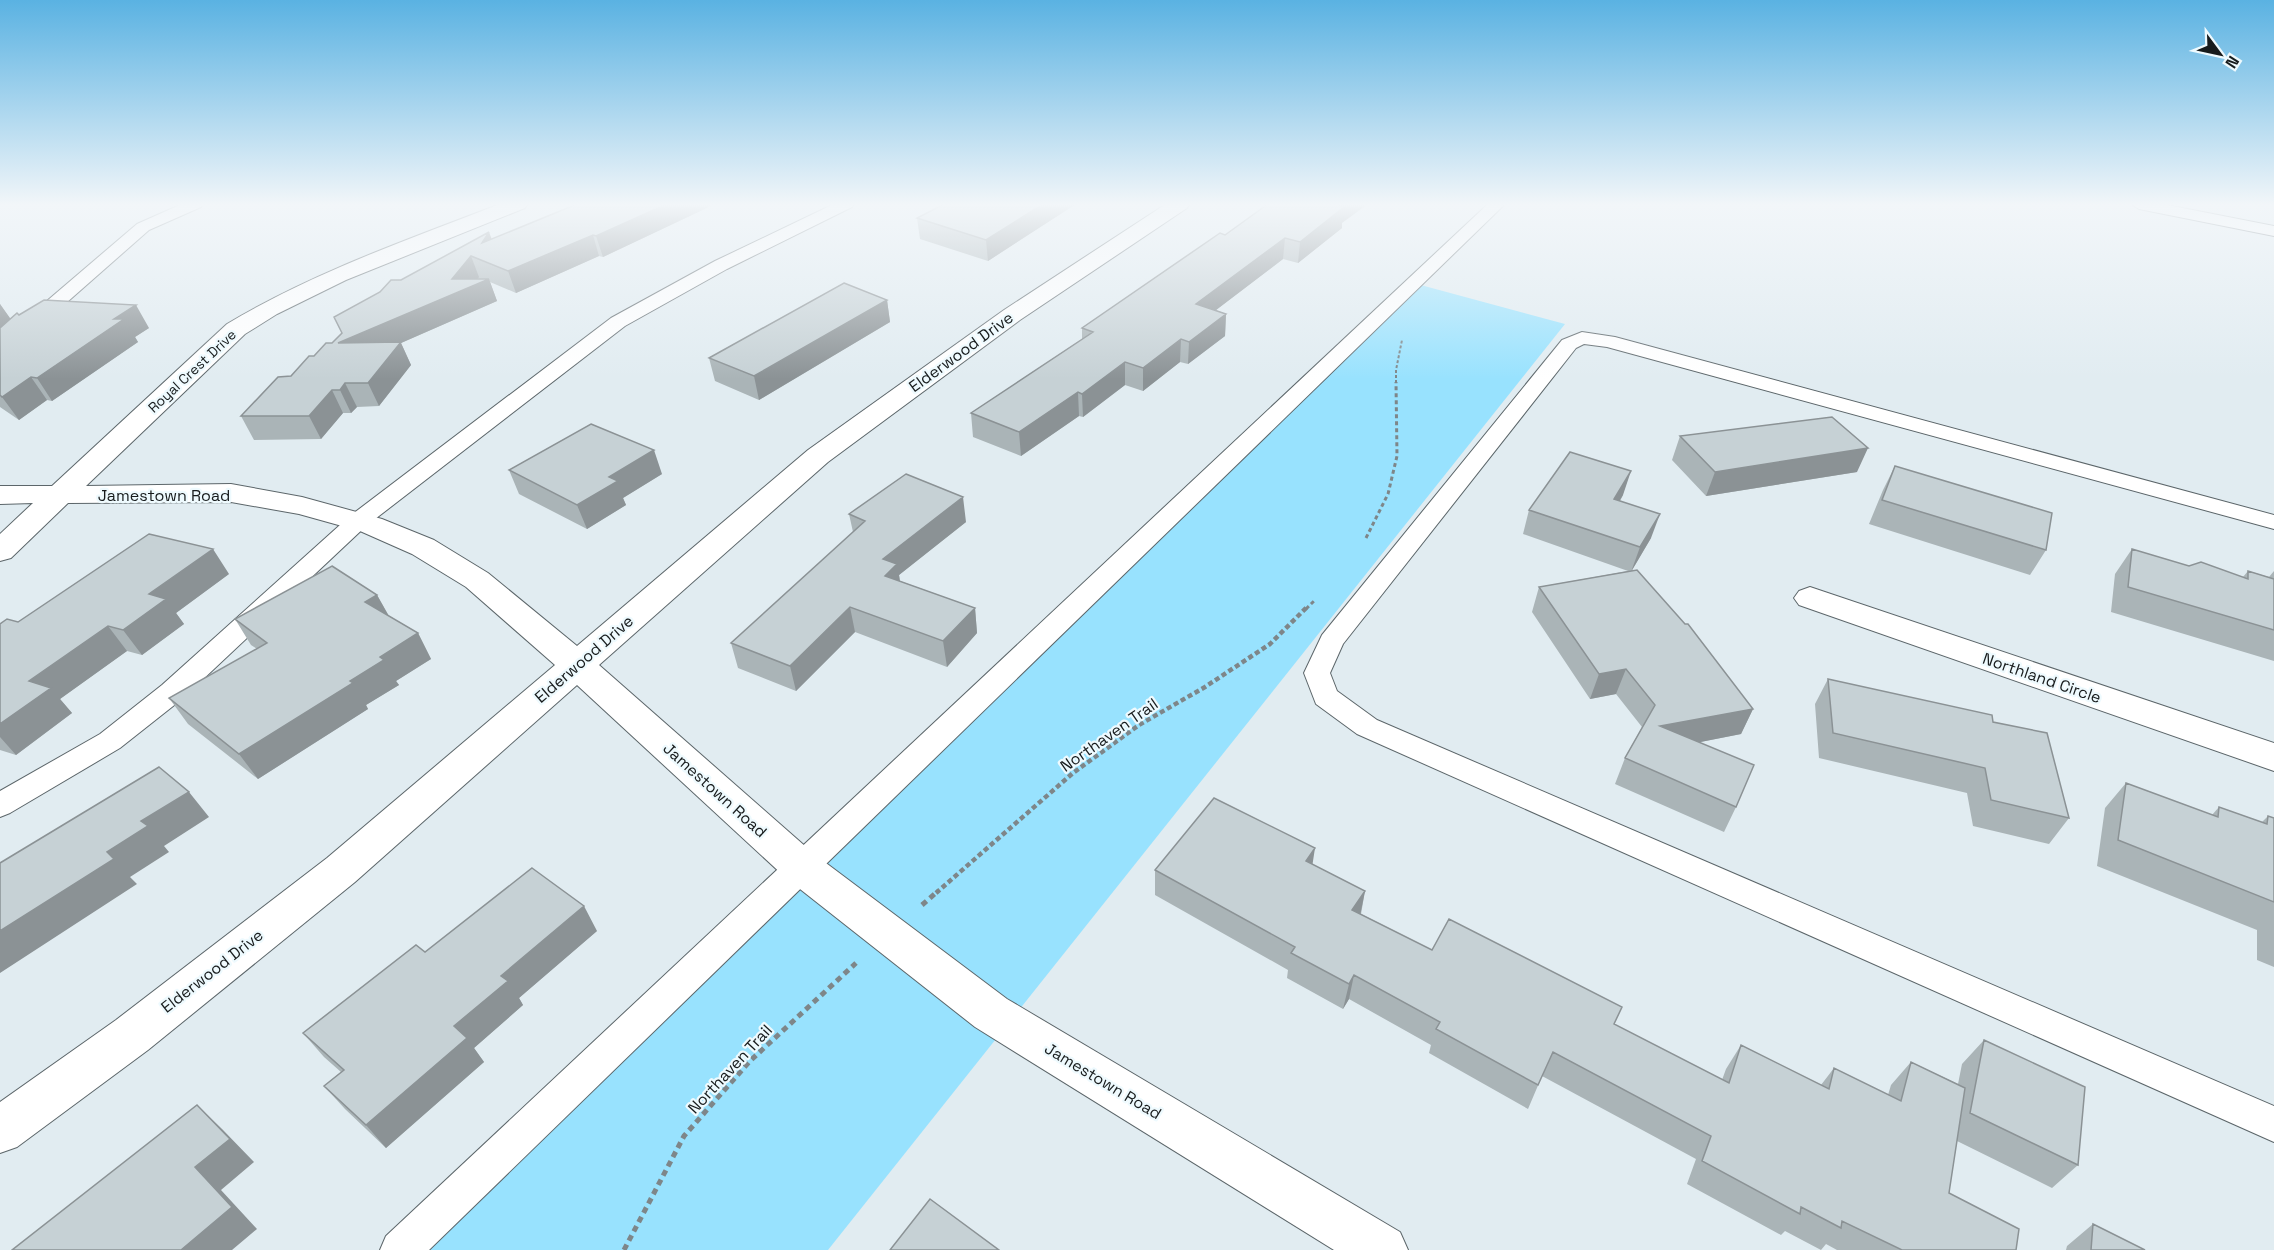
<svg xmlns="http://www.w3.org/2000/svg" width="2274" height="1250" font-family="'Space Grotesk',sans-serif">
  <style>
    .green { fill: #98e2fe }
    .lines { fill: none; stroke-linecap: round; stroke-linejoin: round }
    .service-casing { stroke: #5c666a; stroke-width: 2 }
    .minor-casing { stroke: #5c666a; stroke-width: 2 }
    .path-far3 { stroke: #7e8689; stroke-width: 2; stroke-dasharray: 3 2; stroke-linecap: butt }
    .path-far2 { stroke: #7e8689; stroke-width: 3; stroke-dasharray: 4 3; stroke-linecap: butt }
    .path-far1 { stroke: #7e8689; stroke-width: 4.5; stroke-dasharray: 5 3; stroke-linecap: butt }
    .path { stroke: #7e8689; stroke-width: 5; stroke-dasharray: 6 4.5; stroke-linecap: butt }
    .service { fill: #fff; fill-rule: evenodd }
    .minor { fill: #fff; fill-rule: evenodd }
    .wall { fill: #aab4b7 }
    .shaded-wall { fill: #8b9295 }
    .building { fill: #c6d1d5; stroke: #8b9295; stroke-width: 1.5 }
    .labels { text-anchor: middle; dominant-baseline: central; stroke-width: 4.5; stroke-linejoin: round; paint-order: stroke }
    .far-street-label { font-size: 14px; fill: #171b1c; stroke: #eefafe }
    .street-label { font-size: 16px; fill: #171b1c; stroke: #eefafe }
  </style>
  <rect width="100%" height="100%" fill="#e1ecf1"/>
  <path class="green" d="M 1417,284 L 1565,324 L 828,1250 L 420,1250 Z"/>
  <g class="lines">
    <g class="service-casing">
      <path id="service" d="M 182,204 L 203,204 L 201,207 L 149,230 L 7,355 L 0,357 L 0,341 L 137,224 Z
        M 834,204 L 854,204 L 852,207 L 727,269 L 625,326 L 366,526 L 182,699 L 120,748 L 10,813 L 0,817 L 0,791 L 100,734 L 162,685 L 350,516 L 611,318 L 715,261 Z
        M 1488,204 L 1505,204 L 429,1250 L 380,1250 L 386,1236 Z
        M 2131,204 L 2162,204 L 2274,226 L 2274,236 L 2139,209 Z
        M 1582,332 L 1615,337 L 2274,515 L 2274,529 L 1607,347 L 1584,344 L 1576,348 L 1343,644 L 1330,673 L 1337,691 L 1377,720 L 2274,1106 L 2274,1142 L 1357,734 L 1316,704 L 1304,673 L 1322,635 L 1562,340 Z"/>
    </g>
    <g class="minor-casing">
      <path id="minor" d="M 500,204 L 528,204 L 525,208 L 346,280 L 277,314 L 245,334 L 86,486 L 231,484 L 302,497 L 382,519 L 434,540 L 488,573 L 577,646 L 808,450 L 1004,310 L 1166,204 L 1190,204 L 1187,208 L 1020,320 L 828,462 L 599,665 L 814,854 L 1007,999 L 1400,1232 L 1408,1250 L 1334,1250 L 975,1027 L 786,878 L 577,685 L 355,882 L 148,1050 L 17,1147 L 0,1153 L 0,1102 L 116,1020 L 327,858 L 555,665 L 466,587 L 412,554 L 360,531 L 299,514 L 231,502 L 68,503 L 11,558 L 0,561 L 0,534 L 33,503 L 0,504 L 0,486 L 52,486 L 227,324 C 314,272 407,240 500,204 Z
        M 1810,587 L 2274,743 L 2274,771 L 1799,605 L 1794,598 L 1799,591 Z"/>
    </g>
    <path class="path-far3" d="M 1396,383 L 1396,370 L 1402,340"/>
    <path class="path-far2" d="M 1366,538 L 1388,494 L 1397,456 L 1396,382
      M 1306,609 L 1315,600"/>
    <path class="path-far1" d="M 936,893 L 1073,773 L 1139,725 L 1205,687 L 1270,644 L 1307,607"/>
    <path class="path" d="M 922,905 L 938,891
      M 624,1250 L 684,1136 L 750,1061 L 856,963"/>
    <use href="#service" class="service"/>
    <use href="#minor" class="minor"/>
  </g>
  <path class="wall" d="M 577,204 L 713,204 L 713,205 L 603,257 L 599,256 L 516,293 L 490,282 L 497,301 L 401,343 L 411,365 L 379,406 L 357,407 L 351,413 L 343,413 L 321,439 L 254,440 L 241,416 L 291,376 L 314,356 L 332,343 L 401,280 Z
    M 1076,204 L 988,261 L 920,239 L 917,218 Z
    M 1342,223 L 1342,228 L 1298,263 L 1283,259 L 1216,310 L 1226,314 L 1225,336 L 1188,364 L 1180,362 L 1143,391 L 1125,385 L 1083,417 L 1079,416 L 1021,456 L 973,437 L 971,413 L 1082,339 L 1082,328 L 1225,235 Z
    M 887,300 L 890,322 L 759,400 L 715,381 L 709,358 Z
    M 0,304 L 10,319 L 19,315 L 149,328 L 135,337 L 138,342 L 52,401 L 47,400 L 19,420 L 0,407 Z
    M 1680,436 L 1857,472 L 1706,496 L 1672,460 Z
    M 1895,466 L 2046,550 L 2030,575 L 1869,524 L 1883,490 Z
    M 509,470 L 662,474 L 623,498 L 626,505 L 587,529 L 519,494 Z
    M 1623,495 L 1620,501 L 1651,538 L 1632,570 L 1753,709 L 1741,734 L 1700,742 L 1736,807 L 1724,832 L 1615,784 L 1625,758 L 1642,727 L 1616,694 L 1590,699 L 1532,612 L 1539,587 L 1628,571 L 1523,534 L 1529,510 Z
    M 849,514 L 966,522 L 899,575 L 900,581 L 975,608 L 977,633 L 947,667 L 855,632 L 796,691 L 738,668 L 731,643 L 853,532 Z
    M 2132,549 L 2189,566 L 2243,577 L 2248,571 L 2269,577 L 2274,571 L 2274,661 L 2111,612 L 2115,574 Z
    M 229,574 L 176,613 L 184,624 L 142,655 L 127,651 L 60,699 L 72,713 L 16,755 L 0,750 L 0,624 L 18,622 Z
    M 377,595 L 389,616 L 418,633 L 431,659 L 396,681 L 399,685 L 366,705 L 368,709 L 258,779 L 188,724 L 169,698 L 257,649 L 251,645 L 235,619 Z
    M 1828,679 L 1993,722 L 2069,818 L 2049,844 L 1973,826 L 1967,793 L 1819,758 L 1815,704 Z
    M 2126,783 L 2212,815 L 2219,807 L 2262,822 L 2268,816 L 2274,818 L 2274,967 L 2257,960 L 2257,930 L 2097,866 L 2105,808 Z
    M 1312,864 L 1365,891 L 1361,914 L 1432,950 L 1614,1024 L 1722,1080 L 1726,1069 L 1741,1045 L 1821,1085 L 1834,1068 L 1888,1095 L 1891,1085 L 1911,1062 L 1958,1084 L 1962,1064 L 1984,1040 L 2078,1165 L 2052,1188 L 1957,1141 L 1949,1193 L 2016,1250 L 1837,1250 L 1826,1244 L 1821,1250 L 1785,1231 L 1781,1235 L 1687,1184 L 1696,1159 L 1542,1076 L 1528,1109 L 1429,1053 L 1431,1045 L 1349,999 L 1343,1009 L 1287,978 L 1288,970 L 1155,895 L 1155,870 Z
    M 597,931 L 519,998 L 523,1005 L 474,1048 L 484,1062 L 386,1148 L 345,1109 L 324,1086 L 341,1072 L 324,1057 L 303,1033 L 425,952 Z
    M 2093,1224 L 2145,1250 L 2066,1250 L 2067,1246 Z"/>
  <path class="shaded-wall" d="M 667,204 L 713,204 L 713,205 L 603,257 L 596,236 Z
    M 1043,204 L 1076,204 L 988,261 L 986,240 Z
    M 1344,204 L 1368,204 L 1342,223 L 1342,228 L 1298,263 L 1300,242 Z
    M 489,232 L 497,253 L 490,264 L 482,243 Z
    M 593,235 L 599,256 L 516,293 L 508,271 Z
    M 1285,238 L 1283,259 L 1195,326 L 1196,304 Z
    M 471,256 L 479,277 L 473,286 L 489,279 L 497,301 L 401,343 L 411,365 L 379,406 L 368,383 L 338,343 L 452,279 Z
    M 887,300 L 890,322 L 759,400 L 754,376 Z
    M 0,304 L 15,325 L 0,338 Z
    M 136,305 L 149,328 L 135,337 L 138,342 L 52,401 L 37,378 L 114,319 Z
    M 1226,314 L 1225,336 L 1188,364 L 1189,342 Z
    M 1181,339 L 1180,362 L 1143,391 L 1143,368 Z
    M 1125,362 L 1125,385 L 1083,417 L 1082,394 Z
    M 31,377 L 47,400 L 19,420 L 2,397 Z
    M 345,383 L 357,407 L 351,413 L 340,390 Z
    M 332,390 L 343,413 L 321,439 L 309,416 Z
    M 1078,392 L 1079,416 L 1021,456 L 1019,432 Z
    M 1868,448 L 1857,472 L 1706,496 L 1715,472 Z
    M 654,450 L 662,474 L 623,498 L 626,505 L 587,529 L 577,505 L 609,477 Z
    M 1631,471 L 1623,495 L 1606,523 L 1614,499 Z
    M 963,497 L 966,522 L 899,575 L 901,589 L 890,601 L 883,559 Z
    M 1660,514 L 1651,538 L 1631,572 L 1640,547 Z
    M 213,549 L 229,574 L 176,613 L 184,624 L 142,655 L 123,630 L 149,594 Z
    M 377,595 L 391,620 L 365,602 Z
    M 850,607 L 855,632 L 796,691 L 790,666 Z
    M 975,608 L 977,633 L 947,667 L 943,641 Z
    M 108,626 L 127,651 L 60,699 L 72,713 L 16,755 L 0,737 L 0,724 L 29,681 Z
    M 418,633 L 431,659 L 396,681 L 399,685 L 366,705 L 368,709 L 258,779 L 239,754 L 350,681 L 380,657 Z
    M 1626,669 L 1616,694 L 1590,699 L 1599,674 Z
    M 1753,709 L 1741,734 L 1650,752 L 1660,726 Z
    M 189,792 L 209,817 L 164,846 L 169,852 L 130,877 L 137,884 L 0,973 L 0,931 L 107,852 L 141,821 Z
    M 1315,848 L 1311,874 L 1306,861 Z
    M 1365,891 L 1360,916 L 1352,910 Z
    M 584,906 L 597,931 L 519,998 L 523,1005 L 474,1048 L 484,1062 L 386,1148 L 366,1125 L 454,1026 L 501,976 Z
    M 1354,975 L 1349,999 L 1343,1009 L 1349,984 Z
    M 197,1105 L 222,1129 L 254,1162 L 221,1190 L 257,1229 L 232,1250 L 181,1250 L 195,1167 Z"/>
  <path class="building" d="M 577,204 L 667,204 L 596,236 L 593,235 L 508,271 L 471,256 L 452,279 L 489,279 L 338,343 L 401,342 L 368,383 L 345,383 L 340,390 L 332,390 L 309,416 L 241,416 L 278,377 L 291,376 L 309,356 L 314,356 L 326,343 L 332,343 L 342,333 L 334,317 L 380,292 L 391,280 L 401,280 L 489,232 L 482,243 Z
    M 944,204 L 1043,204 L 986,240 L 917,218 Z
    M 1268,204 L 1344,204 L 1340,206 L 1344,207 L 1300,242 L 1285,238 L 1196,304 L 1226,314 L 1189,342 L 1181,339 L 1143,368 L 1125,362 L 1082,394 L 1078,392 L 1019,432 L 971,413 L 1093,332 L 1082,328 L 1220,233 L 1225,235 Z
    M 844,283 L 887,300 L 754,376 L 709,358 Z
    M 44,300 L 136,305 L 114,319 L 124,319 L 37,378 L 31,377 L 2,397 L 0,395 L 0,328 L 17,313 L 19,315 Z
    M 1832,417 L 1868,448 L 1715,472 L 1680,436 Z
    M 591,424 L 654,450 L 609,477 L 618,481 L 577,505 L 509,470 Z
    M 1570,452 L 1631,471 L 1614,499 L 1660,514 L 1640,547 L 1529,510 Z
    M 1895,466 L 2052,513 L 2046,550 L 1882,500 Z
    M 906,474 L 963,497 L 883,559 L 897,564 L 885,576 L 975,608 L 943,641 L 850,607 L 790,666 L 731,643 L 865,521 L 849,514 Z
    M 149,534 L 213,549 L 149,594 L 166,599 L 123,630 L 108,626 L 29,681 L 51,688 L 0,724 L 0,624 L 7,619 L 18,622 Z
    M 2132,549 L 2189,566 L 2201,562 L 2248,579 L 2248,571 L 2274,579 L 2274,630 L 2128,587 Z
    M 332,566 L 377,595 L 365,602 L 418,633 L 380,657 L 384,660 L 350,681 L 353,683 L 239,754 L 169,698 L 267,643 L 235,619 Z
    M 1637,570 L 1685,624 L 1688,624 L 1753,709 L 1660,726 L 1754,765 L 1736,807 L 1625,758 L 1655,705 L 1626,669 L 1599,674 L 1539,587 Z
    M 1828,679 L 1992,715 L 1993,722 L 2047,733 L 2069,818 L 1991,800 L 1985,768 L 1833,733 Z
    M 159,767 L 189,792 L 141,821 L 148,826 L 107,852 L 114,859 L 0,931 L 0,863 Z
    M 2126,783 L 2218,817 L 2219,807 L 2267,824 L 2268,816 L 2274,818 L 2274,902 L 2118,840 Z
    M 1214,798 L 1315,848 L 1306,861 L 1365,891 L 1352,910 L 1432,950 L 1449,919 L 1622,1007 L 1614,1024 L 1729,1083 L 1741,1045 L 1829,1089 L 1834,1068 L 1901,1101 L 1911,1062 L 1965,1088 L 1949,1193 L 2019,1229 L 2016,1250 L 1902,1250 L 1842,1221 L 1841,1228 L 1801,1207 L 1800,1214 L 1702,1161 L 1711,1136 L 1553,1052 L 1538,1085 L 1436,1029 L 1440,1022 L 1354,975 L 1349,984 L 1291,953 L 1295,947 L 1155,870 Z
    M 532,868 L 584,906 L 501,976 L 508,981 L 454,1026 L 467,1038 L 366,1125 L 324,1086 L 344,1070 L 303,1033 L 416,945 L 425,952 Z
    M 1984,1040 L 2085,1087 L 2078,1165 L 1970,1113 Z
    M 197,1105 L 230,1139 L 195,1167 L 232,1207 L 181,1250 L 12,1250 Z
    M 930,1199 L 999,1250 L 890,1250 Z
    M 2093,1224 L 2145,1250 L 2091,1250 Z"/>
  <linearGradient id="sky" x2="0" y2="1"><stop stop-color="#5ab2e2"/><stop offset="0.54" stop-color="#f2f6f9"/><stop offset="1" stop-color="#f2f6f9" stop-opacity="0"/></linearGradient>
  <rect width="2274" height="379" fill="url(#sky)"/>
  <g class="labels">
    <g class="far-street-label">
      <text transform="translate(192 371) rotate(-43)">Royal Crest Drive</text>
    </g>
    <g class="street-label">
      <text transform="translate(961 352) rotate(-36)">Elderwood Drive</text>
      <text x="164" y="495">Jamestown Road</text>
      <text transform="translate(584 659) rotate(-41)">Elderwood Drive</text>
      <text transform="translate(2042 678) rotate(19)">Northland Circle</text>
      <text transform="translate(1109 735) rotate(-35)">Northaven Trail</text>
      <text transform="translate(715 790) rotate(42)">Jamestown Road</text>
      <text transform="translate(212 971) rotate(-38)">Elderwood Drive</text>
      <text transform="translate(730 1069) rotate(-47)">Northaven Trail</text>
      <text transform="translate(1103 1081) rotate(31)">Jamestown Road</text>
    </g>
  </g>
  <g transform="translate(2220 54) rotate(123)" stroke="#eefafe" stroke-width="4.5" paint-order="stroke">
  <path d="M0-4.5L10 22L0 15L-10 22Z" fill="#171b1c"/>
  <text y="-9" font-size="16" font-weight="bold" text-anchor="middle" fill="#171b1c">N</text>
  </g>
</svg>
